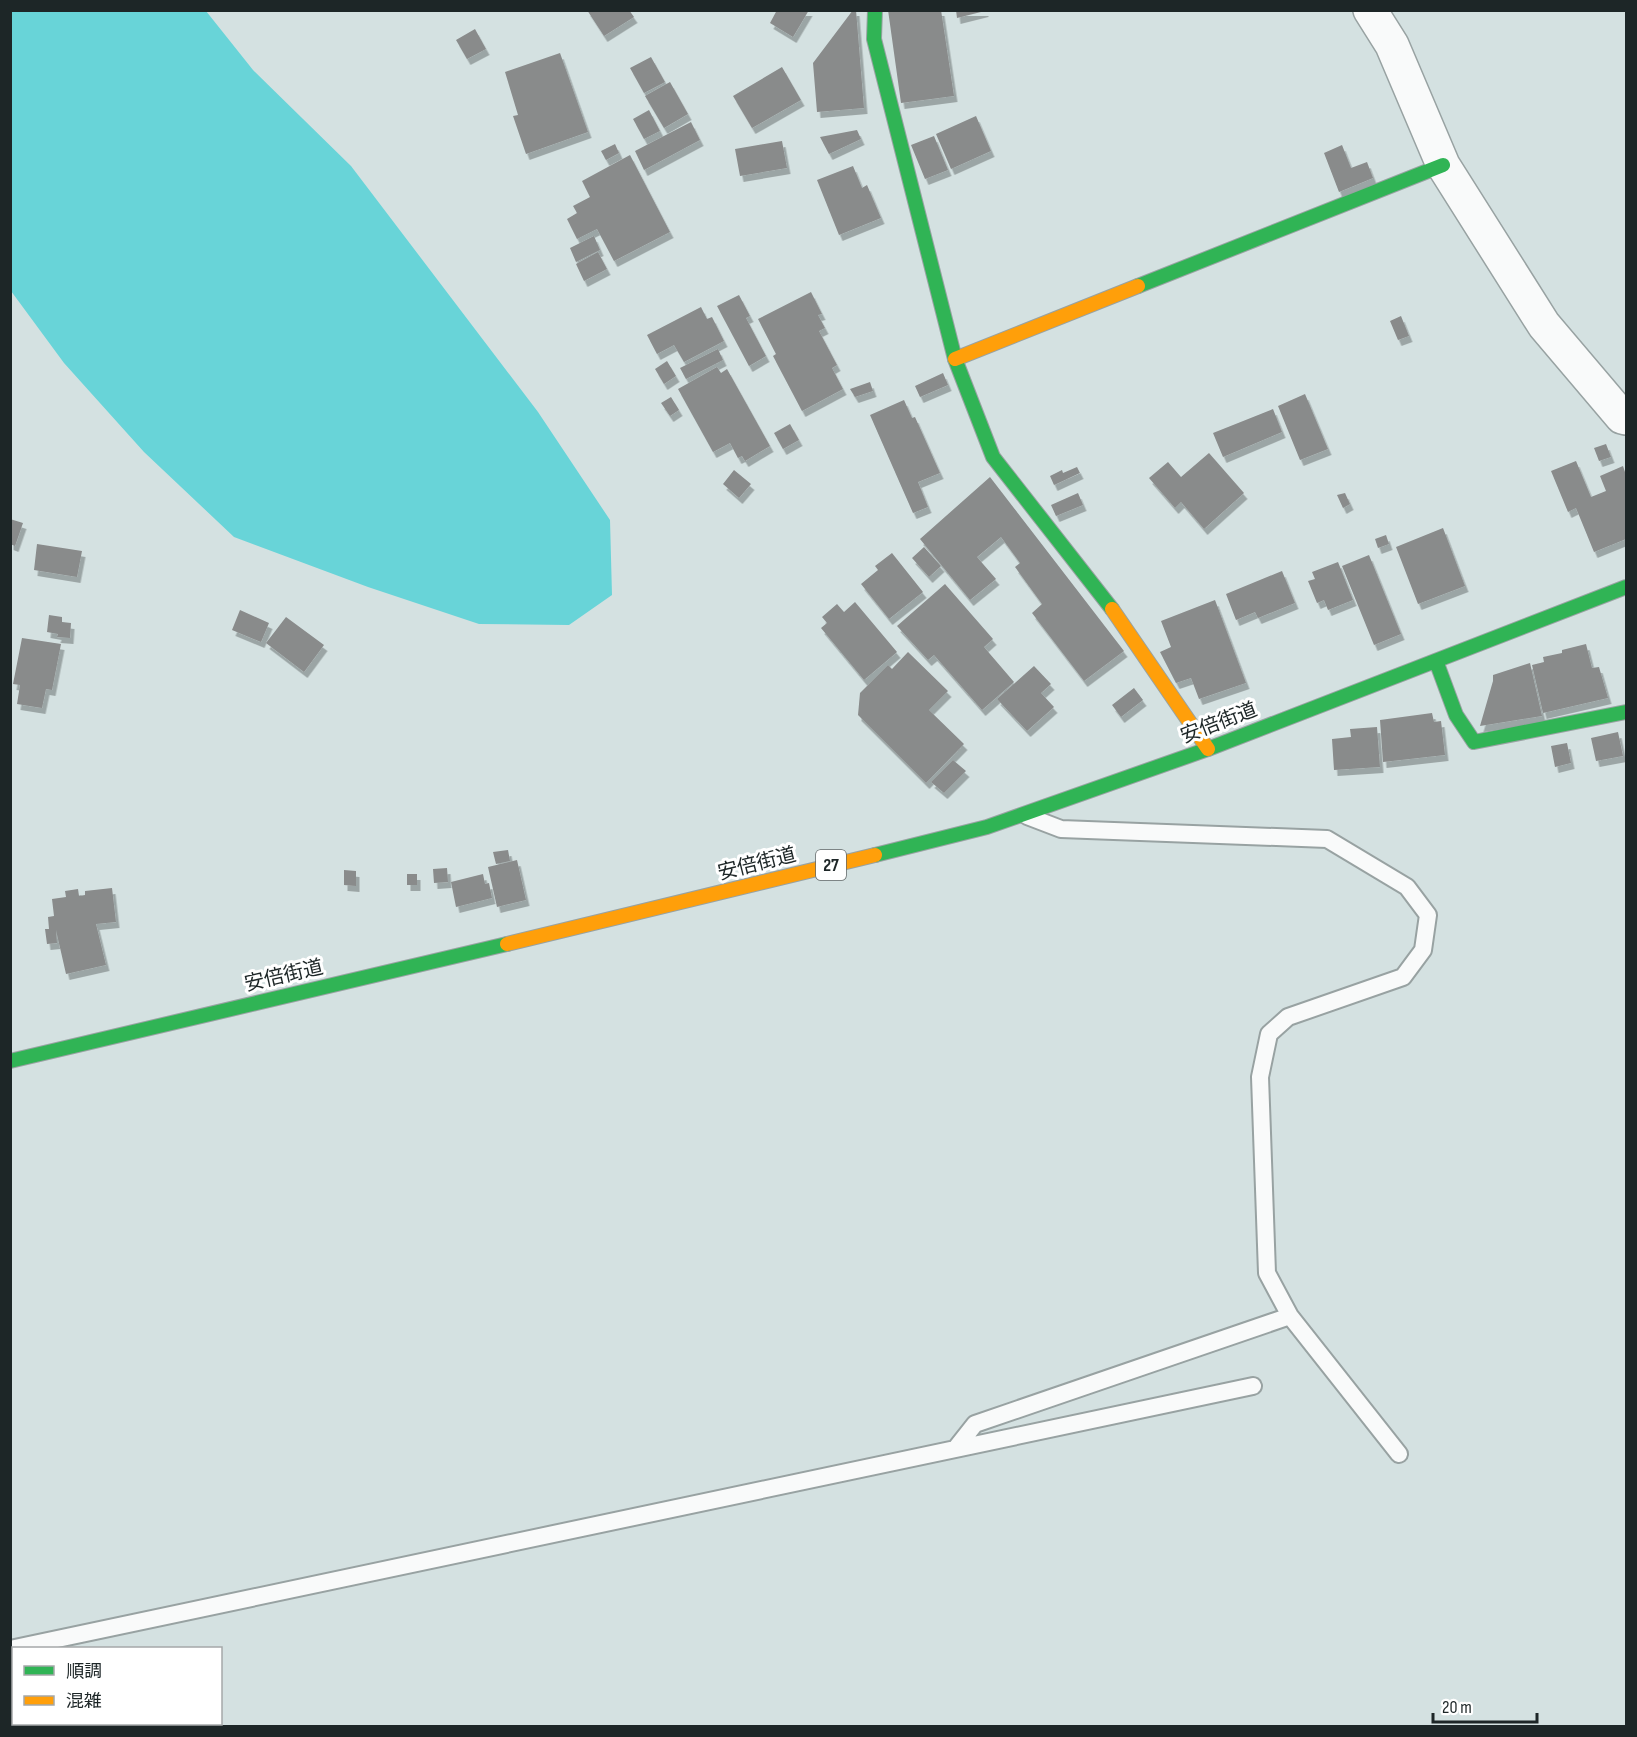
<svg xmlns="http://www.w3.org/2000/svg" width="1637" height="1737" font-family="'Sofia Sans Condensed','Noto Sans JP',sans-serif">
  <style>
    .forest { fill: #68d4d8 }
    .building { fill: #898b8b; filter: url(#shadow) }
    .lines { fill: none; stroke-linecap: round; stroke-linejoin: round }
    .lane-casing { stroke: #98a2a2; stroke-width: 20 }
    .street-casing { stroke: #98a2a2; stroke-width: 36 }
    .fast-casing { stroke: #98a2a2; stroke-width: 16 }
    .slow-casing { stroke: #98a2a2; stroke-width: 16 }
    .lane { stroke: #f9fafa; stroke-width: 16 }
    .street { stroke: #f9fafa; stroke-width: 33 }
    .fast { stroke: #30b455; stroke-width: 14 }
    .slow { stroke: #ff9f0a; stroke-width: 14 }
    .labels { text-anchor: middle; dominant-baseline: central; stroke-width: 6; stroke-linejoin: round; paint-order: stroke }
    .shield { fill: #fff; stroke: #616768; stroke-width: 1.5 }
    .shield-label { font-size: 18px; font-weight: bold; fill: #1d2627 }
    .street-label { font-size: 20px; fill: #1d2627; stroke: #fff }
  </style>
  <defs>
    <filter id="shadow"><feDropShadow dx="3.5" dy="6" stdDeviation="0" flood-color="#0004"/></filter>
  </defs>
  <rect width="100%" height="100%" fill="#d4e1e1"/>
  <path class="forest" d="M 11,10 L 206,11 L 253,70 L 351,166 L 538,412 L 610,520 L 612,595 L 569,625 L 479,624 L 368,587 L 234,537 L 144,452 L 64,363 L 11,291 Z"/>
  <path class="building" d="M 587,10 L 629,10 L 634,17 L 604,36 Z
    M 777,10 L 809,10 L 793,37 L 770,23 Z
    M 853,10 L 856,10 L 864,108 L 817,112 L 813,63 Z
    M 888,10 L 941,10 L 954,96 L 901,103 Z
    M 956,10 L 985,10 L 985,11 L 957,18 Z
    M 475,29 L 486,49 L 467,59 L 456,40 Z
    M 560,53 L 588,132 L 526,154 L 513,116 L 518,115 L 505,72 Z
    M 651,57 L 665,82 L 644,93 L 630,68 Z
    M 782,67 L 801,100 L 752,128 L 733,96 Z
    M 670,82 L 688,114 L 664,128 L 645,96 Z
    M 649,110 L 660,131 L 644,139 L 633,119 Z
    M 976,116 L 991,151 L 951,169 L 936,134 Z
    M 691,122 L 700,140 L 644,170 L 635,151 Z
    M 857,130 L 861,139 L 829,154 L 820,137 Z
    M 934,136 L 948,170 L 925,179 L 911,145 Z
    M 782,141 L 787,168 L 740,176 L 735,149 Z
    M 615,144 L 619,153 L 606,160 L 601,151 Z
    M 1342,145 L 1351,168 L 1367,162 L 1373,178 L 1339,192 L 1324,153 Z
    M 630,155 L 670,232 L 614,261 L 597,229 L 577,239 L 567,219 L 577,213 L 573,206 L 590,197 L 582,181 Z
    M 853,166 L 862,188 L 867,185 L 881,218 L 839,235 L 817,180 Z
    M 594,236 L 600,250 L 576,262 L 570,248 Z
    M 598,252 L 607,269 L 584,281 L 576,264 Z
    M 811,292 L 822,314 L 818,315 L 825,328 L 819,331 L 837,365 L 832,368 L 843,389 L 802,411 L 773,356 L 776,354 L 758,319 Z
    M 739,295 L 750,316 L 746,318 L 766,356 L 749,366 L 717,306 Z
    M 701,307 L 707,319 L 712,317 L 724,341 L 684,362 L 674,345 L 657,354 L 647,335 Z
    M 1401,316 L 1409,336 L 1398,340 L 1390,321 Z
    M 718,349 L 723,360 L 686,379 L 680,368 Z
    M 667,361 L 676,376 L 664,384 L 655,369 Z
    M 717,367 L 721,373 L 727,369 L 770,446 L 745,461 L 742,456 L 738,458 L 730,443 L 713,452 L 678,389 Z
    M 943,373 L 948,385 L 920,397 L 915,386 Z
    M 870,382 L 873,391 L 855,397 L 850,389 Z
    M 1305,394 L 1328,449 L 1300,460 L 1278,406 Z
    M 671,397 L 679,410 L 670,416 L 661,403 Z
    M 904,400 L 912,418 L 915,417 L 940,473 L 918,482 L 928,507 L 913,513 L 870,415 Z
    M 1273,409 L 1282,432 L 1223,457 L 1213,433 Z
    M 790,424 L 799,440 L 783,449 L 774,433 Z
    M 1606,444 L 1611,457 L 1599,461 L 1594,448 Z
    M 1209,453 L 1244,493 L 1204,529 L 1181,502 L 1175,508 L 1149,478 L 1168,462 L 1181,477 Z
    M 1576,461 L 1591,497 L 1606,491 L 1600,476 L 1623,466 L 1626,475 L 1626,539 L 1594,552 L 1576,508 L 1568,512 L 1551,471 Z
    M 1077,467 L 1080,473 L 1054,485 L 1050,476 L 1062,470 L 1063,473 Z
    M 734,470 L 751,484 L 739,498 L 723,484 Z
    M 990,477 L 1124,651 L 1084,681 L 1032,613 L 1042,604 L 1015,567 L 1020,563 L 1001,537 L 977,557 L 996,579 L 970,600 L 920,539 Z
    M 1078,493 L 1083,505 L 1056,516 L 1051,505 Z
    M 1345,493 L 1350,504 L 1343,508 L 1337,495 Z
    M 10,519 L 23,523 L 15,546 L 10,544 Z
    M 1443,528 L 1465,586 L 1418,604 L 1396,547 Z
    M 1386,535 L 1389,544 L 1378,548 L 1375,539 Z
    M 37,544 L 82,551 L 77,577 L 34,570 Z
    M 924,547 L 941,566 L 929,577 L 912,558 Z
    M 892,553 L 923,592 L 889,619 L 861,584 L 878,570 L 875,566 Z
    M 1369,555 L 1401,634 L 1374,645 L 1342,566 Z
    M 1338,562 L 1353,600 L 1328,610 L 1324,600 L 1317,603 L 1308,581 L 1315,579 L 1312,572 Z
    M 1282,571 L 1295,603 L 1258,618 L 1255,612 L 1236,620 L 1226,594 Z
    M 945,584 L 993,639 L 984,647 L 1014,682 L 982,710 L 934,655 L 928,660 L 897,626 Z
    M 1215,600 L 1246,683 L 1199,699 L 1191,678 L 1176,683 L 1160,652 L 1171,647 L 1161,621 Z
    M 855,602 L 897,652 L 864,680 L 821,628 L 827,623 L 822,617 L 837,604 L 844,612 Z
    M 240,610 L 269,623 L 261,642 L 232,630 Z
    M 49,615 L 62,617 L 62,622 L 71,623 L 70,638 L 57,637 L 58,634 L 47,632 Z
    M 286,617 L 324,645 L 304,672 L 266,643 Z
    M 22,638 L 61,644 L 52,690 L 46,689 L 42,708 L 17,704 L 20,685 L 13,684 Z
    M 1586,644 L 1592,668 L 1599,667 L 1608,698 L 1543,713 L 1532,665 L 1544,662 L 1543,657 L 1562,653 L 1562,650 Z
    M 908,652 L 948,691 L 929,710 L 964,744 L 926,783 L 858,715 L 860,693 L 888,665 L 892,669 Z
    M 1530,663 L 1542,716 L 1480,726 L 1493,681 L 1493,675 Z
    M 1034,666 L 1051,684 L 1041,693 L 1054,707 L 1027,731 L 997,699 Z
    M 1134,688 L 1143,700 L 1121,717 L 1112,705 Z
    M 1432,713 L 1434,722 L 1441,721 L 1445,755 L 1383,762 L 1380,720 Z
    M 1377,727 L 1380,767 L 1334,770 L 1332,739 L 1351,737 L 1350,729 Z
    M 1618,732 L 1623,756 L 1596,761 L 1591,738 Z
    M 1567,743 L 1571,763 L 1555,767 L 1551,746 Z
    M 953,760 L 966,771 L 944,793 L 931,782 Z
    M 508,850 L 510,861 L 496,864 L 493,852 Z
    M 517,860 L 526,900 L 497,907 L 488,867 Z
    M 447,868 L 448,882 L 434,883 L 433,869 Z
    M 344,870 L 356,871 L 356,886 L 344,885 Z
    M 407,874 L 417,874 L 417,885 L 407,885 Z
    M 483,874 L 485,884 L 489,883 L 492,898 L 456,907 L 451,882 Z
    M 112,888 L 116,922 L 96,924 L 106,965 L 66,974 L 56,930 L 57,943 L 47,944 L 45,929 L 49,929 L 48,917 L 54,916 L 52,899 L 66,897 L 65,891 L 78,889 L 79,896 L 85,895 L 85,891 Z"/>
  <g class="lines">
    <g class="lane-casing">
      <path id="lane" d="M 1027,816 L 1061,829 L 1327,839 L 1407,887 L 1428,915 L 1423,950 L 1403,977 L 1288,1017 L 1269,1034 L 1260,1077 L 1267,1273 L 1290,1316 L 1399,1454
        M 956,1448 L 975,1424 L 1290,1316
        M 10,1649 L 1253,1386"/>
    </g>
    <g class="street-casing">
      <path id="street" d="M 1370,10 L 1392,45 L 1443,165 L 1544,325 L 1622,417 L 1626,418"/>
    </g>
    <g class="fast-casing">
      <path id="fast" d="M 875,10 L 874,39 L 955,359 L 993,457 L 1112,609
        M 1138,286 L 1443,165
        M 1436,661 L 1456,715 L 1474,742 L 1626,712
        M 875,855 L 987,827 L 1208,749 L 1626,587
        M 10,1061 L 507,944"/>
    </g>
    <g class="slow-casing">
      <path id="slow" d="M 955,359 L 1138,286
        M 1112,609 L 1208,749
        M 507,944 L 875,855"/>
    </g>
    <use href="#lane" class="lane"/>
    <use href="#street" class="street"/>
    <use href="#fast" class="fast"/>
    <use href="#slow" class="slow"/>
  </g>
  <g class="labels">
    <rect class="shield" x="816" y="850" width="30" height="30" rx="4.5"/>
    <g class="shield-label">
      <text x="831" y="865">27</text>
    </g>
    <g class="street-label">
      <text transform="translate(1219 723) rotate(-21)">安倍街道</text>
      <text transform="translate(757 864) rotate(-14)">安倍街道</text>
      <text transform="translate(284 976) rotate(-13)">安倍街道</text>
    </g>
  </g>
  <rect width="1637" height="1737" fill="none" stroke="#1d2627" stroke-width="24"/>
  <rect x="12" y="1647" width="210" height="78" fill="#ffffff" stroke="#a5a8a9" stroke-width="1.5"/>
  <rect x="24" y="1666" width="30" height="9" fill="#30b455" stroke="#a5a8a9" stroke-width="1.5"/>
  <text x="66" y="1677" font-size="18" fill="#1d2627">順調</text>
  <rect x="24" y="1696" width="30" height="9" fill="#ff9f0a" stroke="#a5a8a9" stroke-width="1.5"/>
  <text x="66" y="1707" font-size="18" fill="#1d2627">混雑</text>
  <path d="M1433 1713v9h104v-9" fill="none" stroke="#1d2627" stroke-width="3"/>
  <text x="1442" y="1713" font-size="18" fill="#1d2627" stroke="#ffffff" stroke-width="4.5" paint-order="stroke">20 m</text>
</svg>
